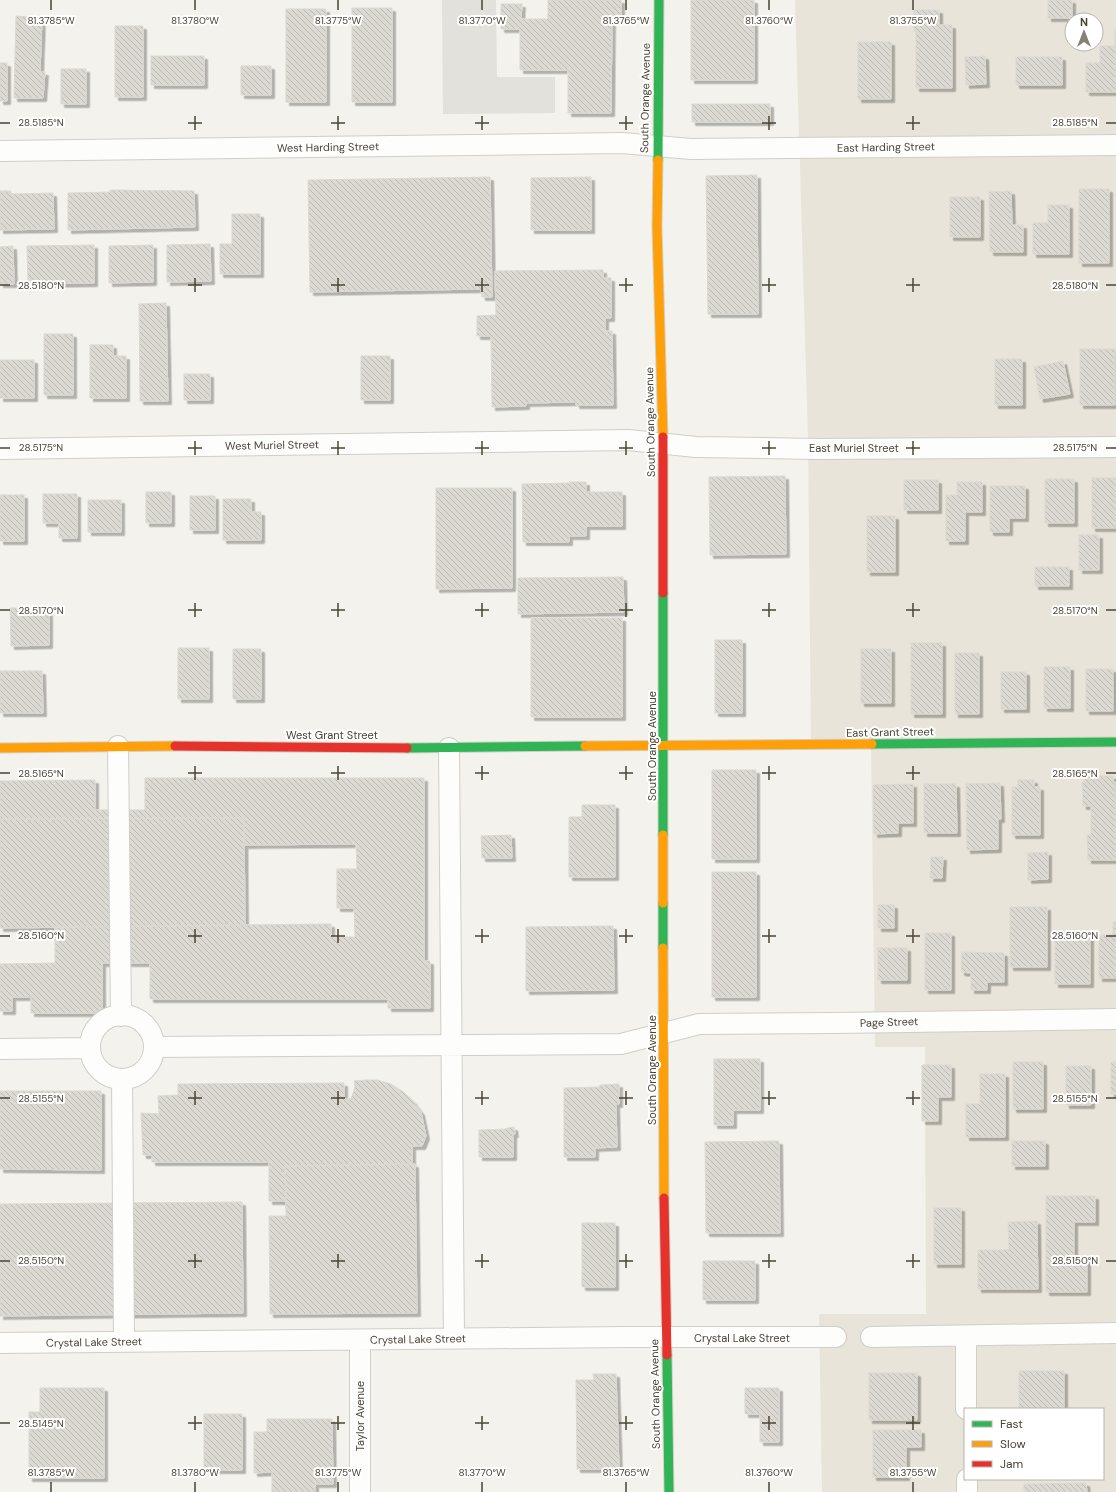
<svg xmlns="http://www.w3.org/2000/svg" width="1116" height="1492" font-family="'DM Sans',sans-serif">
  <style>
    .residential { fill: #e8e4d9; fill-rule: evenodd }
    .parking { fill: #e2e1db }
    .building { fill: url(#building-back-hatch); stroke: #dcd9d1; filter: url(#shadow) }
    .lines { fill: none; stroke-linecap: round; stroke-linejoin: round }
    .street-casing { stroke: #d0cec8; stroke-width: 22 }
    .fast-casing { stroke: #d3d0c2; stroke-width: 11 }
    .slow-casing { stroke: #d3d0c2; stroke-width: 11 }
    .jam-casing { stroke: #d3d0c2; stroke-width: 11 }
    .street { stroke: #fdfdfc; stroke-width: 20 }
    .fast { stroke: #30b455; stroke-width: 9 }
    .slow { stroke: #ff9f0a; stroke-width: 9 }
    .jam { stroke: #e5322d; stroke-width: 9 }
    .ticks { fill: none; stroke: #4b4436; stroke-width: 1.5 }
    .labels { text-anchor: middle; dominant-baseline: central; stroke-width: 4; stroke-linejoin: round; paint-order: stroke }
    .street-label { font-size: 11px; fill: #4b4436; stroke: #fff }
    .ticks-label { font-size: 10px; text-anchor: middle; fill: #4b4436; stroke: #fff; stroke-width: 4; stroke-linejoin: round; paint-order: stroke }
  </style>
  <defs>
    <pattern id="building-back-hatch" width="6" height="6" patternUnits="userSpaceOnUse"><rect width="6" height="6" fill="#dbd9d2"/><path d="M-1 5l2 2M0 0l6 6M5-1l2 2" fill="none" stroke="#bdbbb5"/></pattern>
    <filter id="shadow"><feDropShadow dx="3.5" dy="3.5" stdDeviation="0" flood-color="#0004"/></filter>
  </defs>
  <rect width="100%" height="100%" fill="#f3f2ec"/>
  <path class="residential" d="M 795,0 L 1116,0 L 1116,1492 L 822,1492 L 819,1314 L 926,1314 L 925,1047 L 875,1047 L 871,745 L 811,746 L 808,438 ZM 1072,20 L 1096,20 L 1096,44 L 1072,44 ZM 965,1409 L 1103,1409 L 1103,1479 L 965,1479 Z"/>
  <path class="parking" d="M 442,0 L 496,0 L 497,77 L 555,77 L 555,113 L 443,114 Z"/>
  <path class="building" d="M 548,0 L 621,0 L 621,19 L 612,19 L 611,113 L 568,113 L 568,70 L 520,70 L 520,29 L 501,29 L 501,4 L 522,4 L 521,19 L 548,19 Z
    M 691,0 L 754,0 L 754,80 L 691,80 Z
    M 1048,0 L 1072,0 L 1072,18 L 1048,18 Z
    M 352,8 L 392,8 L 392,102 L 352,102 Z
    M 286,9 L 326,9 L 326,102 L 286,102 Z
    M 914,10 L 939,10 L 939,25 L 952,25 L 952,88 L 916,88 L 916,31 L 914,31 Z
    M 16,16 L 42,18 L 40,72 L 45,72 L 43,98 L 14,98 Z
    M 115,26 L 143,26 L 143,97 L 115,97 Z
    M 1115,29 L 1116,92 L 1086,92 L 1086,63 L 1100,63 L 1100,46 L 1115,46 Z
    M 858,42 L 891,42 L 891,99 L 858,99 Z
    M 151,56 L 204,56 L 204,85 L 151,85 Z
    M 985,56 L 986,84 L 966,85 L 965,57 Z
    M 1016,57 L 1062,57 L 1062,85 L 1016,85 Z
    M 0,63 L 7,63 L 7,101 L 0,101 Z
    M 241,66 L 271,66 L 271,95 L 241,95 Z
    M 61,69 L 86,69 L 86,104 L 61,104 Z
    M 692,104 L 770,104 L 770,122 L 692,122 Z
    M 757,175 L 758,314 L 708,314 L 706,176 Z
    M 490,177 L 492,297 L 482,297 L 481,289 L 310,292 L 308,180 Z
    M 591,177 L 591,230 L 531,230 L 531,178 Z
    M 1079,189 L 1109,189 L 1109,263 L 1079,263 Z
    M 110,190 L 194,191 L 195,227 L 68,230 L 68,193 L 110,192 Z
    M 0,191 L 11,191 L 11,194 L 53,193 L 54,229 L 0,230 Z
    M 1011,191 L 1012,225 L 1023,225 L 1023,252 L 990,252 L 989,192 Z
    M 950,197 L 980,197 L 980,237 L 950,237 Z
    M 1048,205 L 1069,205 L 1069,254 L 1033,254 L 1033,223 L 1048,223 Z
    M 232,214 L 260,214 L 260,274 L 220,274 L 220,244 L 232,244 Z
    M 210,244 L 211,281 L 167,282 L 167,245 Z
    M 94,245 L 94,283 L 28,284 L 27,246 Z
    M 153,245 L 153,282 L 109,283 L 109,246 Z
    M 13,246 L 14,284 L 0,284 L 0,247 Z
    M 603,270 L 603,278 L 611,278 L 611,318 L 605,318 L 605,331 L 612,331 L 613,405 L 576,405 L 576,402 L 526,403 L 526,406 L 492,407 L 491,336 L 477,336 L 477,316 L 496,315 L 495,271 Z
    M 166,303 L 168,401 L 140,401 L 139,304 Z
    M 44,334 L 73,334 L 73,395 L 44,395 Z
    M 90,345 L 113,345 L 113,356 L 126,356 L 126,398 L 90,398 Z
    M 1080,349 L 1115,349 L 1115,405 L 1080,405 Z
    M 361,356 L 390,356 L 390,400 L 361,400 Z
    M 995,359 L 1022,359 L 1022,405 L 995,405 Z
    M 0,360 L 34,360 L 34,398 L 0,398 Z
    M 1063,361 L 1070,394 L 1040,399 L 1034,367 Z
    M 184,374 L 210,374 L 210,400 L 184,400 Z
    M 785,476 L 786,554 L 710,555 L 709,477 Z
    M 1092,478 L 1116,478 L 1116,528 L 1092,528 Z
    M 1045,479 L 1074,479 L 1074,523 L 1045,523 Z
    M 904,480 L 938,480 L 938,510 L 904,510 Z
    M 569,482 L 586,482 L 586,492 L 622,492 L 622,526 L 586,526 L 586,536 L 569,536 L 569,542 L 523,542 L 522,484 L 569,483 Z
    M 957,482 L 982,482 L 982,512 L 965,512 L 965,541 L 946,541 L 946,495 L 957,495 Z
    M 990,486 L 1025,486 L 1025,518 L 1009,518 L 1009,532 L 990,532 Z
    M 436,488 L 512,488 L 512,588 L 436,589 Z
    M 146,492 L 171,492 L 171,523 L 146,523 Z
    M 43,494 L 77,494 L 77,538 L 59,538 L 59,523 L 43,523 Z
    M 0,495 L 24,495 L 24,541 L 0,541 Z
    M 190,496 L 215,496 L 215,530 L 190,530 Z
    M 223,499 L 251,499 L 251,512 L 261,512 L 261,540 L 223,540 Z
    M 88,500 L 121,500 L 121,532 L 88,532 Z
    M 867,516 L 895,516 L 895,572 L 867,572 Z
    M 1079,535 L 1099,535 L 1099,570 L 1079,570 Z
    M 1035,567 L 1069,567 L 1069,586 L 1035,586 Z
    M 623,577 L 624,612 L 518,614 L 518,578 Z
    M 10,608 L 49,608 L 49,645 L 11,646 Z
    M 531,618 L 622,618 L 622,717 L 531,717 Z
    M 715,640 L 742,640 L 742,713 L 715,713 Z
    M 911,643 L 942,643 L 942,714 L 911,714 Z
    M 178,648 L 209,648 L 209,699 L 178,699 Z
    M 233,649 L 261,649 L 261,699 L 233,699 Z
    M 861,649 L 891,649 L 891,703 L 861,703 Z
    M 955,653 L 979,653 L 979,714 L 955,714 Z
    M 1044,667 L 1070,667 L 1070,708 L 1044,708 Z
    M 1086,669 L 1113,669 L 1113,711 L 1086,711 Z
    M 0,671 L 42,671 L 43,713 L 0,713 Z
    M 1001,672 L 1026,672 L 1026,709 L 1001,709 Z
    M 712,770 L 756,770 L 756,859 L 712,859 Z
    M 1084,776 L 1113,776 L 1113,781 L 1115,782 L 1116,860 L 1088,860 L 1087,835 L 1091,835 L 1091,806 L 1083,806 L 1082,782 L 1084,782 Z
    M 145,778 L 424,778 L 424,961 L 430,961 L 430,1008 L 388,1008 L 388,999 L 150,999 L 150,963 L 102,963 L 102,1013 L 31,1013 L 31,997 L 12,997 L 12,1011 L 0,1011 L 0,964 L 55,963 L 55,927 L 331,924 L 331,937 L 355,937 L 354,908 L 337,908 L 337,869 L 357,869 L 356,844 L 244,845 L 244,818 L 0,819 L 0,781 L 95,780 L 95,810 L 145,810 Z
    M 1018,780 L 1034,780 L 1034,787 L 1040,787 L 1040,835 L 1012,835 L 1012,787 L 1018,787 Z
    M 1000,783 L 1001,819 L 998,819 L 998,849 L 967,850 L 966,784 Z
    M 913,784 L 913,823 L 898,823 L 898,833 L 874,834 L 873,785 Z
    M 924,784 L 956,784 L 957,833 L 924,833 Z
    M 582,805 L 615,805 L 615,877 L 569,877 L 569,817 L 582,817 Z
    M 244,818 L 245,925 L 0,928 L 0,819 Z
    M 511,835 L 512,858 L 482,858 L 481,836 Z
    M 1048,852 L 1048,879 L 1028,880 L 1028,853 Z
    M 931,857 L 943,857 L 942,878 L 930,878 Z
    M 712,872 L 756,872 L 756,997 L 712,997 Z
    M 878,905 L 894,905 L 894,928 L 878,928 Z
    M 1010,907 L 1047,907 L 1047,967 L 1010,967 Z
    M 1113,922 L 1116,922 L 1116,978 L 1099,978 L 1099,935 L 1113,935 Z
    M 613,926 L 614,990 L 526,991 L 526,927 Z
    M 1055,932 L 1090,932 L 1090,984 L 1055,984 Z
    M 925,933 L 951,933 L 951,990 L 925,990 Z
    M 878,948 L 907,948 L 907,980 L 878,980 Z
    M 962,952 L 1004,953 L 1004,982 L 987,982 L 987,990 L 971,990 L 971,973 L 961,972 Z
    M 714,1059 L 760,1059 L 760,1110 L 733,1110 L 733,1125 L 714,1125 Z
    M 1013,1062 L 1043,1062 L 1043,1109 L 1013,1109 Z
    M 1111,1062 L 1116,1062 L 1116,1094 L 1111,1094 Z
    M 922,1065 L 951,1065 L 951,1097 L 938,1097 L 938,1121 L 922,1121 Z
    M 1066,1066 L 1091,1066 L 1091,1105 L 1066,1105 Z
    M 980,1074 L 1005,1074 L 1005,1137 L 966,1137 L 966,1104 L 980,1104 Z
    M 366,1080 L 377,1080 L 391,1084 L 402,1091 L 412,1100 L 421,1112 L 426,1136 L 422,1146 L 412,1146 L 412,1164 L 285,1166 L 286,1201 L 269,1201 L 269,1162 L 152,1162 L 152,1155 L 143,1155 L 141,1113 L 159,1114 L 158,1096 L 178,1095 L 178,1084 L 344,1083 L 344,1099 L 351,1099 L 355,1087 L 354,1081 Z
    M 619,1084 L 619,1104 L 616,1104 L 617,1147 L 595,1148 L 595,1157 L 564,1157 L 564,1088 L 600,1087 L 600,1085 Z
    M 0,1091 L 101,1091 L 101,1170 L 0,1169 Z
    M 514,1127 L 515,1134 L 513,1134 L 513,1157 L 479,1157 L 479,1130 L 507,1129 L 507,1128 Z
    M 779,1141 L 780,1233 L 706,1233 L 705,1142 Z
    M 1012,1141 L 1045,1141 L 1045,1166 L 1012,1166 Z
    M 415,1164 L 417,1313 L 270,1314 L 269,1216 L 286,1216 L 285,1166 Z
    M 1046,1196 L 1095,1196 L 1095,1222 L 1074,1222 L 1074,1256 L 1087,1257 L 1087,1292 L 1046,1292 Z
    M 242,1202 L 243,1313 L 0,1316 L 0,1204 Z
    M 934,1208 L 961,1208 L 961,1264 L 934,1264 Z
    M 1037,1221 L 1038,1289 L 978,1289 L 978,1250 L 1009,1250 L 1008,1222 Z
    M 582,1223 L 615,1223 L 615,1287 L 582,1287 Z
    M 703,1261 L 755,1261 L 755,1300 L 703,1300 Z
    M 1019,1371 L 1064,1371 L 1064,1409 L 1019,1409 Z
    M 869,1373 L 917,1373 L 917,1420 L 869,1420 Z
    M 593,1374 L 616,1374 L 619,1469 L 577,1469 L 576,1380 L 594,1380 Z
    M 40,1388 L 104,1388 L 104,1478 L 29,1478 L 29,1412 L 40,1412 Z
    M 745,1388 L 779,1388 L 779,1442 L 760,1442 L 760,1414 L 745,1414 Z
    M 204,1414 L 242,1414 L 242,1470 L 204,1470 Z
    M 267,1419 L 332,1419 L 333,1484 L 315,1484 L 315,1492 L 272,1492 L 272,1472 L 254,1473 L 254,1432 L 267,1432 Z
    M 873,1430 L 921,1430 L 921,1447 L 906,1447 L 906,1477 L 873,1477 Z
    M 1086,1483 L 1087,1492 L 1024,1492 L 1024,1484 Z"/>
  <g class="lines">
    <g class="street-casing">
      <path id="street" d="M 0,151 L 622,143 L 691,149 L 1116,145
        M 0,449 L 628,440 L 696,447 L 818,449 L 1116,447
        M 118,746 L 121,1016
        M 449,748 L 454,1339
        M90 1047a32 32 0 1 1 64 0a32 32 0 1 1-64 0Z
        M 154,1047 L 621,1044 L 699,1024 L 834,1023 L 1116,1019
        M 0,1049 L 90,1048
        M 122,1079 L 124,1342
        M 966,1336 L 966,1409
        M 871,1337 L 1116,1333
        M 360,1340 L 360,1492
        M 0,1343 L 627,1337 L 836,1337
        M 967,1479 L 967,1492"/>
    </g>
    <g class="fast-casing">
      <path id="fast" d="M 658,160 L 659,0
        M 872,744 L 1116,742
        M 407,748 L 585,746
        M 663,835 L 663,593
        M 663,903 L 663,948
        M 667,1355 L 669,1492"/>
    </g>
    <g class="slow-casing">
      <path id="slow" d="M 658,160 L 657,227 L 663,437
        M 585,746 L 872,744
        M 0,748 L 175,746
        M 663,903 L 663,835
        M 663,948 L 664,1198"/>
    </g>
    <g class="jam-casing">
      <path id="jam" d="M 663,437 L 663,593
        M 175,746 L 407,748
        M 664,1198 L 667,1355"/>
    </g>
    <use href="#street" class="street"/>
    <use href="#fast" class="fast"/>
    <use href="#slow" class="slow"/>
    <use href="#jam" class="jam"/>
  </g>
  <path class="ticks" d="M 51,0 L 51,10M 195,0 L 195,10M 338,0 L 338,10M 482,0 L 482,10M 626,0 L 626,10M 769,0 L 769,10M 913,0 L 913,10M 195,116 L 195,130M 338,116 L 338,130M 482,116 L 482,130M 626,116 L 626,130M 769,116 L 769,130M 913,116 L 913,130M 0,123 L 10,123M 188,123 L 202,123M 331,123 L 345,123M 475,123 L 489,123M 619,123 L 633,123M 762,123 L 776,123M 906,123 L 920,123M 1106,123 L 1116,123M 195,278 L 195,292M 338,278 L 338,292M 482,278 L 482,292M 626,278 L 626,292M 769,278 L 769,292M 913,278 L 913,292M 0,285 L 10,285M 188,285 L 202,285M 331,285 L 345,285M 475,285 L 489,285M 619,285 L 633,285M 762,285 L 776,285M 906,285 L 920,285M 1106,285 L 1116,285M 195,441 L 195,455M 338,441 L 338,455M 482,441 L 482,455M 626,441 L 626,455M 769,441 L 769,455M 913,441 L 913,455M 0,448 L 10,448M 188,448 L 202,448M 331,448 L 345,448M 475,448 L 489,448M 619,448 L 633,448M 762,448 L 776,448M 906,448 L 920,448M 1106,448 L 1116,448M 195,603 L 195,617M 338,603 L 338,617M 482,603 L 482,617M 626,603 L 626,617M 769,603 L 769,617M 913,603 L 913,617M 0,610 L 10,610M 188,610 L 202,610M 331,610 L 345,610M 475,610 L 489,610M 619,610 L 633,610M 762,610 L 776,610M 906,610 L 920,610M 1106,610 L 1116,610M 195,766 L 195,780M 338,766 L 338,780M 482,766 L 482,780M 626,766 L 626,780M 769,766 L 769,780M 913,766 L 913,780M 0,773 L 10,773M 188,773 L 202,773M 331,773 L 345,773M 475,773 L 489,773M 619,773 L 633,773M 762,773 L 776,773M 906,773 L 920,773M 1106,773 L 1116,773M 195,929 L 195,943M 338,929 L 338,943M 482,929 L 482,943M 626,929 L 626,943M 769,929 L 769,943M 913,929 L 913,943M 0,936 L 10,936M 188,936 L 202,936M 331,936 L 345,936M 475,936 L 489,936M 619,936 L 633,936M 762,936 L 776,936M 906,936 L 920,936M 1106,936 L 1116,936M 195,1091 L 195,1105M 338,1091 L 338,1105M 482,1091 L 482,1105M 626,1091 L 626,1105M 769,1091 L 769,1105M 913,1091 L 913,1105M 0,1098 L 10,1098M 188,1098 L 202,1098M 331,1098 L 345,1098M 475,1098 L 489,1098M 619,1098 L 633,1098M 762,1098 L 776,1098M 906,1098 L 920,1098M 1106,1098 L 1116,1098M 195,1254 L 195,1268M 338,1254 L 338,1268M 482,1254 L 482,1268M 626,1254 L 626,1268M 769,1254 L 769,1268M 913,1254 L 913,1268M 0,1261 L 10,1261M 188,1261 L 202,1261M 331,1261 L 345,1261M 475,1261 L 489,1261M 619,1261 L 633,1261M 762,1261 L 776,1261M 906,1261 L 920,1261M 1106,1261 L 1116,1261M 195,1416 L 195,1430M 338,1416 L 338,1430M 482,1416 L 482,1430M 626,1416 L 626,1430M 769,1416 L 769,1430M 913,1416 L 913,1430M 0,1423 L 10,1423M 188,1423 L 202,1423M 331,1423 L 345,1423M 475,1423 L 489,1423M 619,1423 L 633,1423M 762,1423 L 776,1423M 906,1423 L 920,1423M 51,1482 L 51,1492M 195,1482 L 195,1492M 338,1482 L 338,1492M 482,1482 L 482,1492M 626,1482 L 626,1492M 769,1482 L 769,1492M 913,1482 L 913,1492"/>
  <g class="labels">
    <g class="street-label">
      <text transform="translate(645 98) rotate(-89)">South Orange Avenue</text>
      <text transform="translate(328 147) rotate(-1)">West Harding Street</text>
      <text transform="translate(886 147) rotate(-1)">East Harding Street</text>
      <text transform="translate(650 422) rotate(-91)">South Orange Avenue</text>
      <text transform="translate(272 445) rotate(-1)">West Muriel Street</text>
      <text x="854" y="448">East Muriel Street</text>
      <text transform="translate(890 732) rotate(-1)">East Grant Street</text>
      <text x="332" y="735">West Grant Street</text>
      <text transform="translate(652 746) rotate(-90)">South Orange Avenue</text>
      <text transform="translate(889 1022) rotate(-2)">Page Street</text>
      <text transform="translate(652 1070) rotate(-90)">South Orange Avenue</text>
      <text x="742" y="1338">Crystal Lake Street</text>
      <text transform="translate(418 1339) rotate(-1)">Crystal Lake Street</text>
      <text transform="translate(94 1342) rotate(-1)">Crystal Lake Street</text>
      <text transform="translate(655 1394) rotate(-91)">South Orange Avenue</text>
      <text transform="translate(360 1416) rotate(-90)">Taylor Avenue</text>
    </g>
  </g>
  <g class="ticks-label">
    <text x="51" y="24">81.3785°W</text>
    <text x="195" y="24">81.3780°W</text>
    <text x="338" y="24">81.3775°W</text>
    <text x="482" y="24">81.3770°W</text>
    <text x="626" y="24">81.3765°W</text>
    <text x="769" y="24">81.3760°W</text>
    <text x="913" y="24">81.3755°W</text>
    <text x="41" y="126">28.5185°N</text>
    <text x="1075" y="126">28.5185°N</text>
    <text x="41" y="289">28.5180°N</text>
    <text x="1075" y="289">28.5180°N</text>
    <text x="41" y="451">28.5175°N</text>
    <text x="1075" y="451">28.5175°N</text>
    <text x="41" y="614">28.5170°N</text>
    <text x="1075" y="614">28.5170°N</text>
    <text x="41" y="777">28.5165°N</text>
    <text x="1075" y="777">28.5165°N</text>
    <text x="41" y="939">28.5160°N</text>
    <text x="1075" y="939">28.5160°N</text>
    <text x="41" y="1102">28.5155°N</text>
    <text x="1075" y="1102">28.5155°N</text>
    <text x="41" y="1264">28.5150°N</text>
    <text x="1075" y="1264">28.5150°N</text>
    <text x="41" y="1427">28.5145°N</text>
    <text x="51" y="1476">81.3785°W</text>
    <text x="195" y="1476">81.3780°W</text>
    <text x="338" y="1476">81.3775°W</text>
    <text x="482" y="1476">81.3770°W</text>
    <text x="626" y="1476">81.3765°W</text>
    <text x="769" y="1476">81.3760°W</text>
    <text x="913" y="1476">81.3755°W</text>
  </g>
  <rect x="964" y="1408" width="140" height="72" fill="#ffffff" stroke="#b7b4af"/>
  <rect x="972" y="1421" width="20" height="6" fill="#30b455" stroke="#b7b4af"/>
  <text x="1000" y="1428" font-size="12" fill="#4b4436">Fast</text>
  <rect x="972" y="1441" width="20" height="6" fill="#ff9f0a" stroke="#b7b4af"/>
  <text x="1000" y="1448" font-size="12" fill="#4b4436">Slow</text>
  <rect x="972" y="1461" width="20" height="6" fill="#e5322d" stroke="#b7b4af"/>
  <text x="1000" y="1468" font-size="12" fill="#4b4436">Jam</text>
  <g transform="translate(1084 32)"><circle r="19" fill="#ffffff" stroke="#b7b4af"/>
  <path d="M0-3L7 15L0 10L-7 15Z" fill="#868176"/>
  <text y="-6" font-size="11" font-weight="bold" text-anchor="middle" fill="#4b4436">N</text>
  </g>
</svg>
